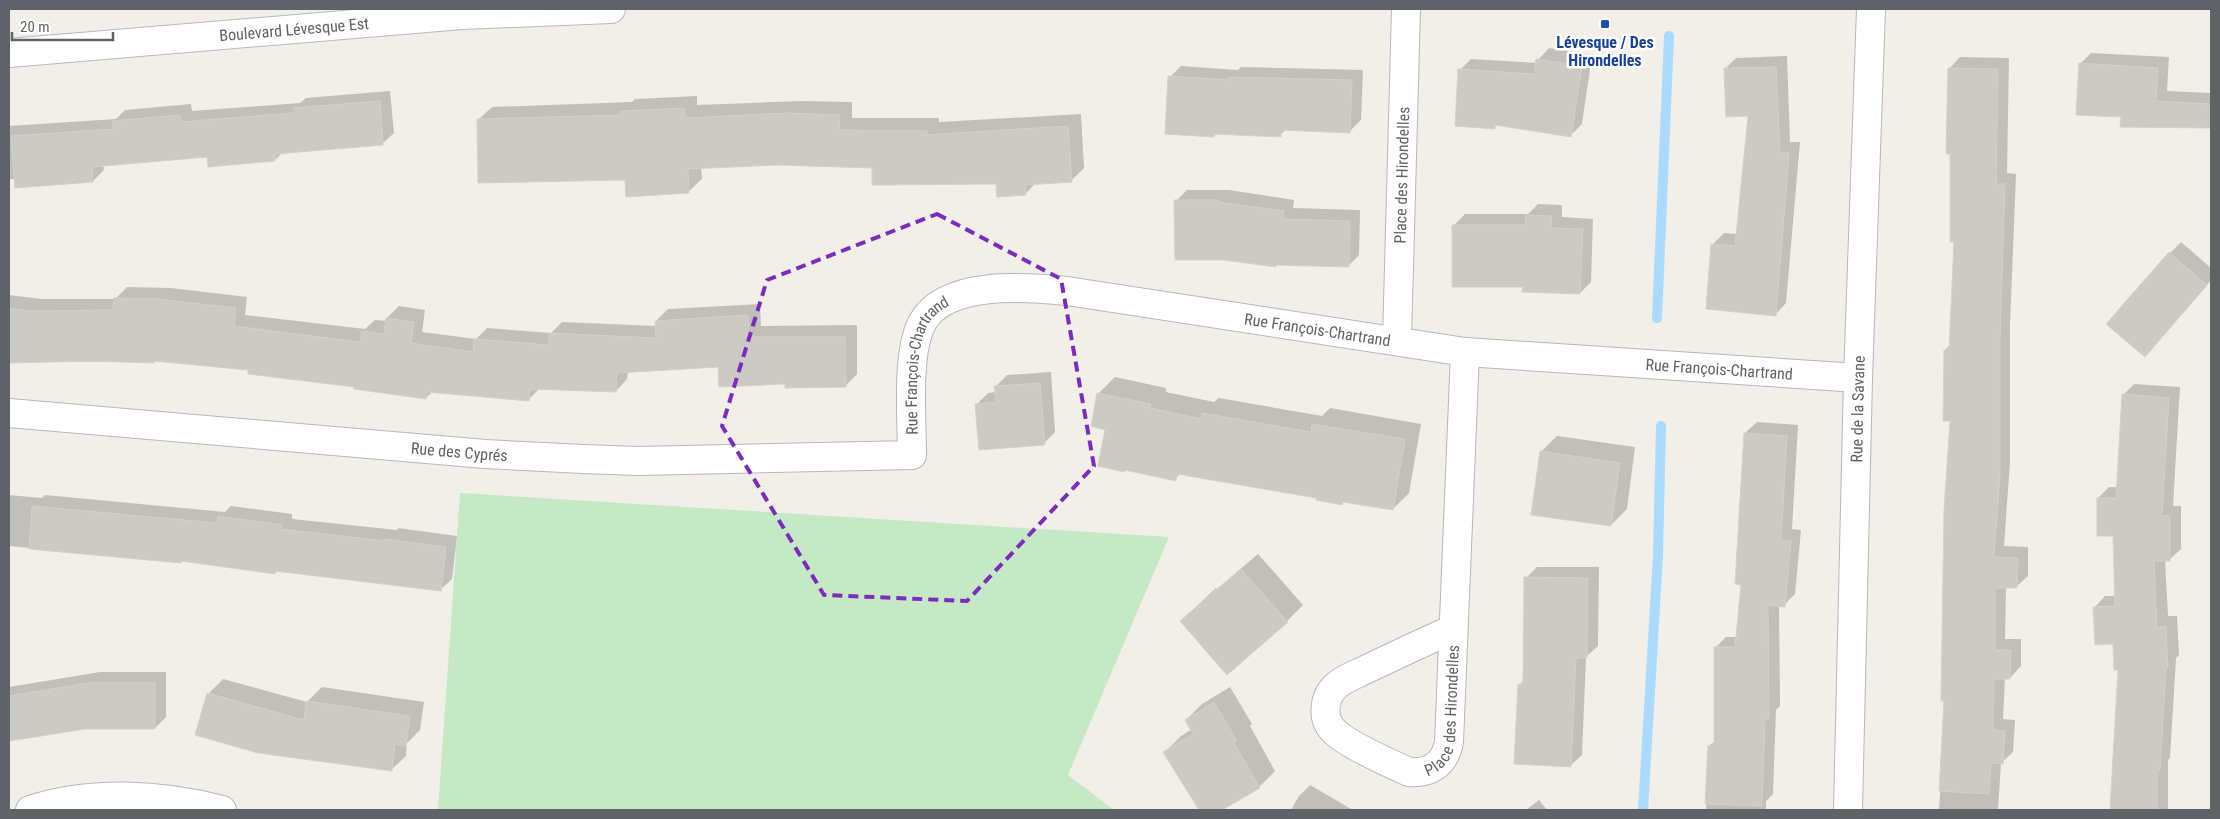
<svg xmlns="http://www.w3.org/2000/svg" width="2220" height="819" font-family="'Roboto Condensed',sans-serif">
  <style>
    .green { fill: #c5e8c5 }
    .shadow { fill: #0003 }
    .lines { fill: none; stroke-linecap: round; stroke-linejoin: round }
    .stream { stroke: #aadaff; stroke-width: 10 }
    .building { fill: #cccac5; stroke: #d6d1c6 }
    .street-casing { stroke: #b5b8bc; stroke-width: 30 }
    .secondary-casing { stroke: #b6babf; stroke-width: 30 }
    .street { stroke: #fff; stroke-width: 28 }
    .secondary { stroke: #fff; stroke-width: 28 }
    .marked { fill: none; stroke: #7b2cbf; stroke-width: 4; stroke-dasharray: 10 6; stroke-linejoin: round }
    .transit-dot { fill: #1a4fb4; stroke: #fff; stroke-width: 2 }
    .labels { text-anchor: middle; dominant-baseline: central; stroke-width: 5; stroke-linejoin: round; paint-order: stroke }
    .street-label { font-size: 16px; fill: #5f6368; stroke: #fff }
    .transit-label { font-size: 16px; font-weight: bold; fill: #164399; stroke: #fff }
  </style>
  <rect width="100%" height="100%" fill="#f1efe8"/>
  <path class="green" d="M 460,493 L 1169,537 L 1068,775 L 1114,810 L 438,810 Z"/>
  <path class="shadow" d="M 1549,48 L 1592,55 L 1582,124 L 1571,135 L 1498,124 L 1495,127 L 1460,70 L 1471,59 L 1537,63 L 1538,60 Z
    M 2091,53 L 2169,57 L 2167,91 L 2211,93 L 2211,128 L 2122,126 L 2122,116 L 2080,64 Z
    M 1787,56 L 1790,142 L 1800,142 L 1786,303 L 1775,315 L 1707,308 L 1713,244 L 1724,233 L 1738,234 L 1750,114 L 1725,69 L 1736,58 Z
    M 1960,57 L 2009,58 L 2007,173 L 2016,174 L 2010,326 L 2010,462 L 2004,546 L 2028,547 L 2028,576 L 2016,587 L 2006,587 L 2005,639 L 2021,639 L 2021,666 L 2010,678 L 2005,678 L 2003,719 L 2015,720 L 2013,752 L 2001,763 L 1998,810 L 1939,810 L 1946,700 L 1952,420 L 1945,350 L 1950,345 L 1955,241 L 1949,69 Z
    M 1181,66 L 1238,70 L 1241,67 L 1363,70 L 1361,120 L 1350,131 L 1286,129 L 1280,135 L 1217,133 L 1214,136 L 1170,77 Z
    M 390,91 L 394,133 L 382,144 L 283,152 L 275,160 L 208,156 L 103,165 L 104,170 L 93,181 L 9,179 L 9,126 L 116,119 L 125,110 L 191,104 L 192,111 L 300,103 L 306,98 Z
    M 697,96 L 697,105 L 802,101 L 852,102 L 852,118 L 939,118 L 939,122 L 1081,114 L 1084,168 L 1071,181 L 1036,183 L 1025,194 L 997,183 L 873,167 L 778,164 L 701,167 L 702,179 L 688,192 L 626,179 L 478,120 L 492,107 L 632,102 L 635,99 Z
    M 1187,190 L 1229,190 L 1294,200 L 1293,208 L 1360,210 L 1359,255 L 1348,266 L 1278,264 L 1276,266 L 1176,201 Z
    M 1538,204 L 1562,205 L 1562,217 L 1593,219 L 1591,282 L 1580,293 L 1524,285 L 1454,225 L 1465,214 L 1528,214 Z
    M 2181,242 L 2211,268 L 2211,280 L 2145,356 L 2170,253 Z
    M 127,287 L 171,288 L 247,297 L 245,315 L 365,329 L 375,320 L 387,321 L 387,318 L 399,306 L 425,310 L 422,332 L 476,339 L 487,328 L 551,333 L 562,322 L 656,326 L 656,321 L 668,309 L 760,304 L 761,326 L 857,325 L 857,374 L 845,386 L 786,382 L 719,366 L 628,371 L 627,379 L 616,391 L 540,388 L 528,400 L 432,392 L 426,398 L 250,369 L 155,360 L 153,362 L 32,361 L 32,355 L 9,352 L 9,295 L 42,299 L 115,299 Z
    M 1051,372 L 1055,432 L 1044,443 L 977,404 L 988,393 L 996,392 L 996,386 L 1007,375 Z
    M 1115,377 L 1166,388 L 1166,392 L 1214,402 L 1219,398 L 1322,416 L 1330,408 L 1421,424 L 1409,493 L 1393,509 L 1345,501 L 1342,503 L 1181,473 L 1175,479 L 1126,469 L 1107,429 L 1099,393 Z
    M 2134,384 L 2180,387 L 2173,506 L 2181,506 L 2181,549 L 2169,560 L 2165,560 L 2168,616 L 2177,616 L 2179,655 L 2176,658 L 2170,758 L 2168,760 L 2168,810 L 2110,810 L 2120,668 L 2114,643 L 2094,608 L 2105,596 L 2116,596 L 2114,535 L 2098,498 L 2109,487 L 2118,487 L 2123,395 Z
    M 1757,422 L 1798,425 L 1792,529 L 1801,530 L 1795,594 L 1784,605 L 1779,605 L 1780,706 L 1776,710 L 1773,794 L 1766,801 L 1766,810 L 1706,810 L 1709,746 L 1716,740 L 1715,648 L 1726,637 L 1737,637 L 1743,583 L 1745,433 Z
    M 1557,436 L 1635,447 L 1627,509 L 1611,525 L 1541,452 Z
    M 9,495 L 42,498 L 45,495 L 225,512 L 231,506 L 292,514 L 292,519 L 397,530 L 398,528 L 457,536 L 452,579 L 440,590 L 278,570 L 275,573 L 182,560 L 180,562 L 9,546 Z
    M 1258,554 L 1303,605 L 1287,621 L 1181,621 L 1216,588 L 1217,589 Z
    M 1537,567 L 1599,567 L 1598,646 L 1586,657 L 1582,755 L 1570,766 L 1519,685 L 1524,680 L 1526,578 Z
    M 100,672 L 166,672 L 166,717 L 155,728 L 85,728 L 9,740 L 9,687 Z
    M 223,679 L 307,702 L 322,687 L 424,702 L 420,730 L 407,743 L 406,756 L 391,770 L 208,694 Z
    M 1230,687 L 1252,724 L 1250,726 L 1275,771 L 1259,787 L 1220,810 L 1200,810 L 1165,752 L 1181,736 L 1192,729 L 1186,720 L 1202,704 Z
    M 1310,785 L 1353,810 L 1291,810 L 1299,796 Z
    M 1539,800 L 1547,810 L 1526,810 Z"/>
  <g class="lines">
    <path class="stream" d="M 1657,318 L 1669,36
      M 1643,810 L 1658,555 L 1661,426"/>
  </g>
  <path class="building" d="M 1536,59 L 1582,66 L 1571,137 L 1495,125 L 1495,129 L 1455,126 L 1458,69 L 1534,74 Z
    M 2079,63 L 2158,68 L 2156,101 L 2211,104 L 2211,128 L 2120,127 L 2121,117 L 2076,115 Z
    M 1776,67 L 1780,152 L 1789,153 L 1776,316 L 1706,309 L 1711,244 L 1735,246 L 1748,116 L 1726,117 L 1724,68 Z
    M 1948,68 L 1998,69 L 1996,184 L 2005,184 L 2000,338 L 2000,474 L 1994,557 L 2018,558 L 2017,588 L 1995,588 L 1995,650 L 2011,650 L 2010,679 L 1994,679 L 1993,730 L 2005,731 L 2003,764 L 1991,763 L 1989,794 L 1939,791 L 1944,701 L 1941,701 L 1944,511 L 1950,421 L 1943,421 L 1944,350 L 1949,350 L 1954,242 L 1950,242 L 1950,154 L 1946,154 Z
    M 1168,76 L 1229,80 L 1229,77 L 1352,80 L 1350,133 L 1281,130 L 1281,137 L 1214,134 L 1214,137 L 1165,134 Z
    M 380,101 L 383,145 L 275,154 L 275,161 L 208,167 L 207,157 L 92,167 L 93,182 L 15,188 L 11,136 L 113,129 L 112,121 L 180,115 L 181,122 L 294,113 L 293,108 Z
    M 684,108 L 685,118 L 788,113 L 840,115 L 839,130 L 927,131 L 926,135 L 1068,126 L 1072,182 L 1025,185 L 1026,195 L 997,197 L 996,184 L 872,185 L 872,168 L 778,165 L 688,169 L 689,193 L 626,197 L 625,180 L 478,183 L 477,119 L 621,115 L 621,111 Z
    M 1174,200 L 1219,200 L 1219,202 L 1284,211 L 1283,219 L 1350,221 L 1349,267 L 1276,265 L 1276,267 L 1224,260 L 1175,260 Z
    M 1526,215 L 1552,216 L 1551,228 L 1583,229 L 1580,294 L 1522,292 L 1523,287 L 1452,287 L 1452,225 L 1525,225 Z
    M 2169,252 L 2207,285 L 2145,357 L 2106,324 Z
    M 114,298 L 158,299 L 236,308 L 234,326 L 360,342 L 362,331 L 384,334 L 386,318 L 414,322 L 411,343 L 473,352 L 474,339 L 549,345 L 549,333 L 656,338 L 655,321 L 748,315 L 749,337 L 845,337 L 846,387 L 785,388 L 785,384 L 719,387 L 718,367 L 617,373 L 616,392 L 530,389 L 529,401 L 427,392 L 426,399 L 354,389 L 354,387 L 248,374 L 248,370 L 154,361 L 154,363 L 91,361 L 9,363 L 9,308 L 29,311 L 113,310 Z
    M 1040,383 L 1045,445 L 979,450 L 975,404 L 996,402 L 994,386 Z
    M 1097,393 L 1151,404 L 1150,408 L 1201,419 L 1202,413 L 1311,432 L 1312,424 L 1405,439 L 1393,510 L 1343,502 L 1342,505 L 1316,500 L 1316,498 L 1177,474 L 1176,481 L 1125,470 L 1124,472 L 1098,466 L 1105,430 L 1091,426 Z
    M 2122,394 L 2169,398 L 2162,516 L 2170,516 L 2170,561 L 2154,561 L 2157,627 L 2166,627 L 2168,668 L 2166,668 L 2160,770 L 2157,770 L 2157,810 L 2110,810 L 2118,670 L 2114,670 L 2113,644 L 2095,645 L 2093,607 L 2115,606 L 2113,536 L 2097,536 L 2097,498 L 2116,498 Z
    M 1744,433 L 1787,436 L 1781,540 L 1791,541 L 1785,607 L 1768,605 L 1769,719 L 1765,719 L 1762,806 L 1705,804 L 1708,746 L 1714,746 L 1714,647 L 1735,647 L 1741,585 L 1735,584 Z
    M 1540,451 L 1620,463 L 1611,526 L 1531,515 Z
    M 32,506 L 217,523 L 218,516 L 282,525 L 281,529 L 386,541 L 386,539 L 446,547 L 441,591 L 275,571 L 275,574 L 181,561 L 181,563 L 29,549 Z
    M 1241,569 L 1288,622 L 1227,675 L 1180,621 Z
    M 1524,577 L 1588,578 L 1587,658 L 1576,658 L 1571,767 L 1514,764 L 1518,684 L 1523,684 Z
    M 88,683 L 155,683 L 155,729 L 85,729 L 9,741 L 9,696 Z
    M 207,693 L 304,720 L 306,701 L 410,716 L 406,746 L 395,744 L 392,771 L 258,753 L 195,735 Z
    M 1214,702 L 1237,741 L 1234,743 L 1260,788 L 1222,810 L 1199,810 L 1163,752 L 1193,734 L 1185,720 Z"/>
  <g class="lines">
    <g class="street-casing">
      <g id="street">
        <path id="s1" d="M 1397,340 L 1406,9"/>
        <path id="s2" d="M 9,413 L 485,454 L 583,459 L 638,461 L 912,455 C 912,419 906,354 922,323 C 945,280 1026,287 1067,291 L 1465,352 L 1858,378"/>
        <path id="s3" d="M 1453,629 C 1424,642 1396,655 1367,669 C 1357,674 1345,678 1337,685 C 1323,697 1321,720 1335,732 C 1348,745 1391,764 1409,772 C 1431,774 1445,763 1449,742 L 1465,352"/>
        <path d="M 30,810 C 91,790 161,794 222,810"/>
        <path id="s4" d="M 1848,810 L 1858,378 L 1871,9"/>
      </g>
    </g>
    <g class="secondary-casing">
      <g id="secondary">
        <path id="s5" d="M 9,53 L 462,15 L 611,9"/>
      </g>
    </g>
    <use href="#street" class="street"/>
    <use href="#secondary" class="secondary"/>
  </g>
  <path class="marked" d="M 937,214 L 1061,279 L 1094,466 L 967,601 L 824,595 L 722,426 L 767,280 Z"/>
  <rect class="transit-dot" x="1600" y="19" width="10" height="10" rx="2.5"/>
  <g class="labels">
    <g class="street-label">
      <text stroke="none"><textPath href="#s5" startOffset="286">Boulevard Lévesque Est</textPath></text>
      <text stroke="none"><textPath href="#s1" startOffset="165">Place des Hirondelles</textPath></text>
      <text stroke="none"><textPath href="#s2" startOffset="1448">Rue François-Chartrand</textPath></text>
      <text stroke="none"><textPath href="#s2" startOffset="1852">Rue François-Chartrand</textPath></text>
      <text stroke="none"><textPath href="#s2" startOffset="999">Rue François-Chartrand</textPath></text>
      <text stroke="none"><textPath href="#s4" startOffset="401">Rue de la Savane</textPath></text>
      <text stroke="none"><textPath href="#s2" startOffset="452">Rue des Cyprés</textPath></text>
      <text stroke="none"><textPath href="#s3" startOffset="351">Place des Hirondelles</textPath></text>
    </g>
    <g class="transit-label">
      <text x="1605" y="42">Lévesque / Des<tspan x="1605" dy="18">Hirondelles</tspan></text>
    </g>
  </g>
  <rect width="2220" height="819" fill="none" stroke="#5f6368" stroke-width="20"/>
  <path d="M12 32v8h101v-8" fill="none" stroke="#5f6368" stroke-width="2.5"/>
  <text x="20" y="32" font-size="15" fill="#5f6368" stroke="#ffffff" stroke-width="4" paint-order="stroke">20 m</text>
</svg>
